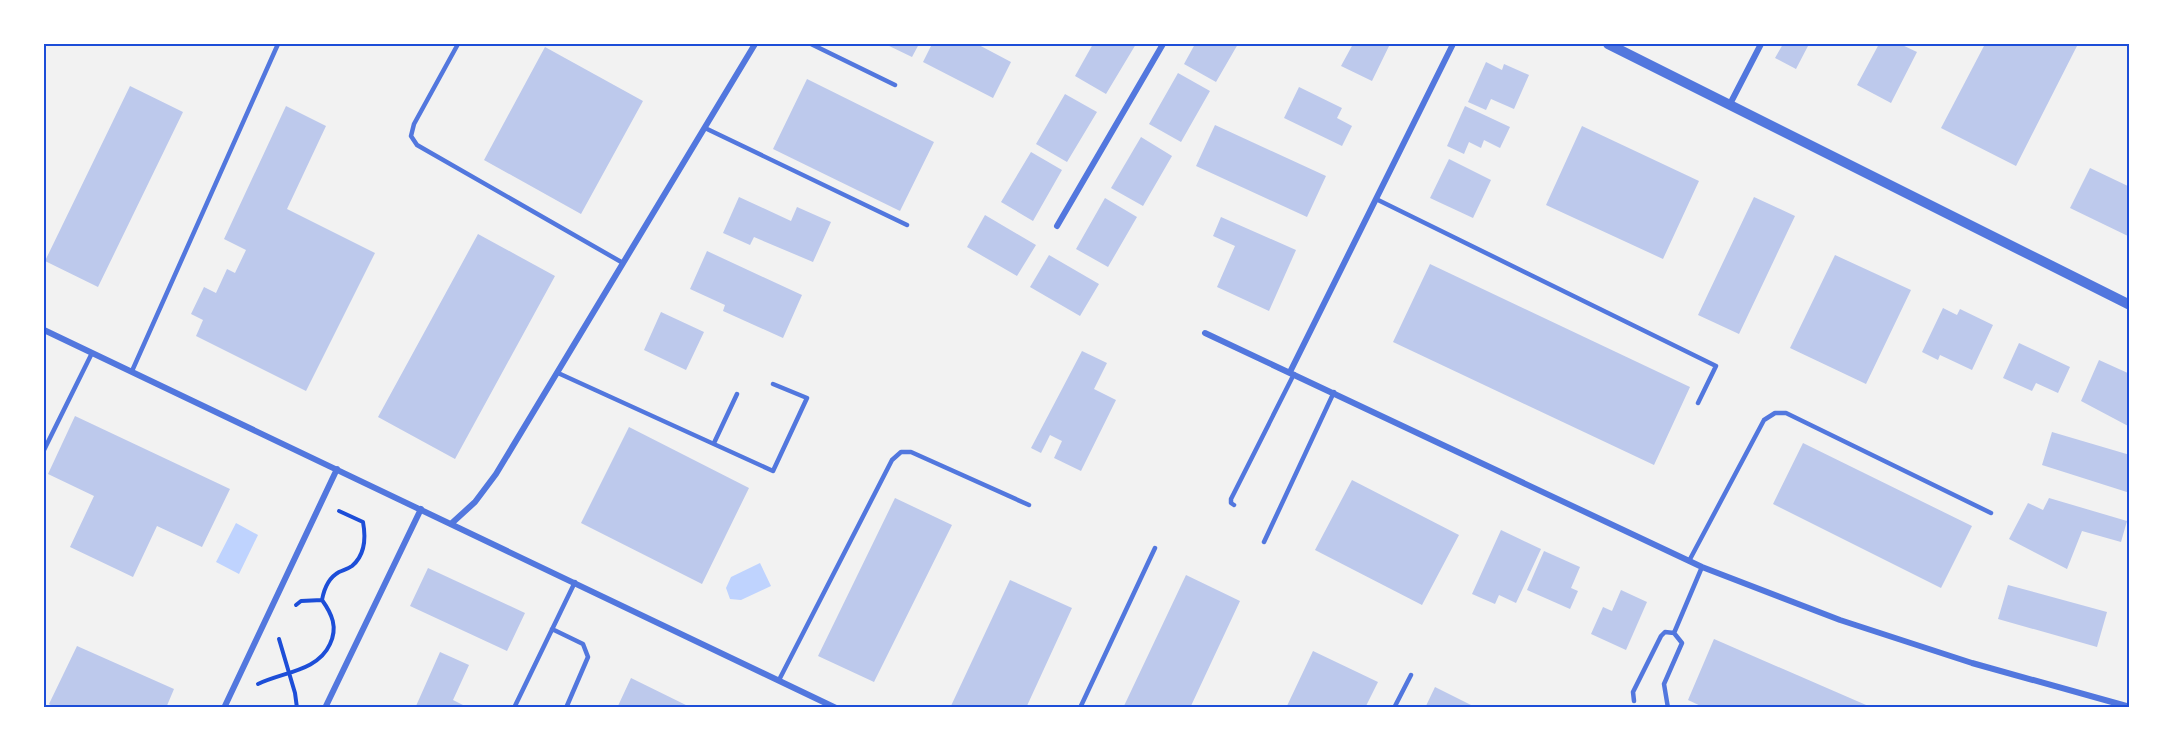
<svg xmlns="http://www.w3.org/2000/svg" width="2173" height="751" font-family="Georgia,serif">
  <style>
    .water { fill: #bfd3fe }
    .building { fill: #bdc9ec }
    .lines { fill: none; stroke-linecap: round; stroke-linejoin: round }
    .path { stroke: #1d4ed8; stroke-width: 4 }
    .service { stroke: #5277de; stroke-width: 4.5 }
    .minor { stroke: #5277de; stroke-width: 6 }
    .tertiary { stroke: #5277de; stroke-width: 10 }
    .neatline { fill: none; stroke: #1d4ed8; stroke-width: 2 }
  </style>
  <rect width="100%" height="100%" fill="#f2f2f2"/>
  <path class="water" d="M 236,523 L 258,535 L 239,574 L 216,562 Z
    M 760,563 L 771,586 L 741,600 L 730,599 L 726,588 L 731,577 Z"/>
  <path class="building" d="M 885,44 L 919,44 L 912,57 Z
    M 932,44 L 977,44 L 1011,62 L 993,98 L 923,62 Z
    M 1093,44 L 1136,44 L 1106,94 L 1075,76 Z
    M 1195,44 L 1238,44 L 1216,82 L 1184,64 Z
    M 1353,44 L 1390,44 L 1372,81 L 1341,66 Z
    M 1783,44 L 1809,44 L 1796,69 L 1775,58 Z
    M 1879,44 L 1900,44 L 1917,52 L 1891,103 L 1857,85 Z
    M 1985,44 L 2078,44 L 2016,166 L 1941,128 Z
    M 545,47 L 643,101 L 581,214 L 484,160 Z
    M 1486,62 L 1502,70 L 1504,64 L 1529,75 L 1514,109 L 1491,99 L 1486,110 L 1468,102 Z
    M 1178,73 L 1210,91 L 1181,142 L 1149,124 Z
    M 807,79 L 934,142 L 900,211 L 773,149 Z
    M 130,86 L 183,112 L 98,287 L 45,261 Z
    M 1299,87 L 1342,108 L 1337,118 L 1352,126 L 1342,146 L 1284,118 Z
    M 1065,94 L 1097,112 L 1067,162 L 1036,144 Z
    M 286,106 L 326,126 L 287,209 L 375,253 L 306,391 L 196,336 L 203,320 L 191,314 L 204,287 L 216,293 L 227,269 L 235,273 L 246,250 L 224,239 Z
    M 1465,106 L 1510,127 L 1500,148 L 1484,140 L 1481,148 L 1469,142 L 1464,154 L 1447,146 Z
    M 1215,125 L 1326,176 L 1307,217 L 1196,166 Z
    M 1582,126 L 1699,181 L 1663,259 L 1546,205 Z
    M 1141,137 L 1172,156 L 1143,206 L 1111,188 Z
    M 1031,152 L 1062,170 L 1033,221 L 1001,202 Z
    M 1449,159 L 1491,180 L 1473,218 L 1430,198 Z
    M 2090,168 L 2130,187 L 2130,237 L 2070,208 Z
    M 739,197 L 791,221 L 797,207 L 831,222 L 813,262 L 754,237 L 750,245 L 723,233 Z
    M 1754,197 L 1795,216 L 1739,334 L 1698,315 Z
    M 1105,198 L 1137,217 L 1108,267 L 1076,249 Z
    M 985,215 L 1036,245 L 1017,276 L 967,247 Z
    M 1221,217 L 1296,250 L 1269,311 L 1217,287 L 1235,246 L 1213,236 Z
    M 478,234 L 555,276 L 455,459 L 378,417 Z
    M 707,251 L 802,295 L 783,338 L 723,311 L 725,305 L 690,289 Z
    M 1049,255 L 1099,284 L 1080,316 L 1030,287 Z
    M 1835,255 L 1911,290 L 1866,384 L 1790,348 Z
    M 1430,264 L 1690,387 L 1654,465 L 1393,342 Z
    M 1943,308 L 1957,315 L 1960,309 L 1993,325 L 1972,370 L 1940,355 L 1938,360 L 1922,352 Z
    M 661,312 L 704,332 L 686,370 L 644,350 Z
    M 2019,343 L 2070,367 L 2058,393 L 2036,383 L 2032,391 L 2003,378 Z
    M 1082,351 L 1107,363 L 1094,389 L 1116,400 L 1081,471 L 1054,458 L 1062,441 L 1050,435 L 1041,453 L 1031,448 Z
    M 2099,360 L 2130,374 L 2130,427 L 2081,401 Z
    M 75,416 L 230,489 L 202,547 L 157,526 L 133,577 L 70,547 L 94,496 L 48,474 Z
    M 629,427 L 749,488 L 702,584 L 581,523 Z
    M 2052,432 L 2130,455 L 2130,493 L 2042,465 Z
    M 1803,443 L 1972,526 L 1941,588 L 1773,504 Z
    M 1352,480 L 1459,535 L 1422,605 L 1315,550 Z
    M 895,498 L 952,525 L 874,682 L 818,656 Z
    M 2049,498 L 2127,521 L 2121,542 L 2082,531 L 2067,569 L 2009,539 L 2028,503 L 2043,510 Z
    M 1501,530 L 1541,549 L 1516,603 L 1499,595 L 1495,604 L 1472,594 Z
    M 1544,551 L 1580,567 L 1571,588 L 1578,591 L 1570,609 L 1527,590 Z
    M 428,568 L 525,613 L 507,651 L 410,606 Z
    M 1186,575 L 1240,601 L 1190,708 L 1123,708 Z
    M 1010,580 L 1072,608 L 1026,708 L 950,708 Z
    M 2008,585 L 2107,612 L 2097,647 L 1998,619 Z
    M 1621,590 L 1647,602 L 1626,650 L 1591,634 L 1603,607 L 1612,611 Z
    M 1714,639 L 1873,708 L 1705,708 L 1688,700 Z
    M 77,646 L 174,689 L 166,708 L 56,708 L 49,704 Z
    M 1313,651 L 1378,682 L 1365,708 L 1286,708 Z
    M 440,652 L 469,665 L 453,700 L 469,708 L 416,706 Z
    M 631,678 L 692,708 L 617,708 Z
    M 1435,687 L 1477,708 L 1425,708 Z"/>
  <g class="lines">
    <path class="path" d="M 296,605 L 301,601 L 322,600
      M 279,639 L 295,693 L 297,708
      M 258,684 C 283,672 318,671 330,644 C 338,627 332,614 322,600 C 324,589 328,578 339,572 C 343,570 348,569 352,566 C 365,555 366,538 363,522 L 339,511"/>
    <path class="service" d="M 458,44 L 414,124 L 411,136 L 417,145 L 623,263
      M 811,44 L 895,85
      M 705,128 L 907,225
      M 1376,199 L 1716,366 L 1698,403
      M 132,371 L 278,44
      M 558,373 L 773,471 L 807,398 L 773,384
      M 714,443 L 737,394
      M 44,450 L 92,353
      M 1234,505 L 1231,503 L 1231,499 L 1294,374
      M 1264,542 L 1334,392
      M 1689,561 L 1764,420 L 1775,413 L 1786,413 L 1991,513
      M 552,629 L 583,644 L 588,657 L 566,708
      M 779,680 L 892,460 L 901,452 L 911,452 L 1029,505
      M 1634,701 L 1633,692 L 1661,636 L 1665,632 L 1674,633
      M 514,708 L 575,582
      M 1080,708 L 1155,548
      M 1394,708 L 1411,675
      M 1668,708 L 1664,684 L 1682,643 L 1674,633 L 1702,567"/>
    <path class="minor" d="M 1730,104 L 1761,44
      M 1057,226 L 1163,44
      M 44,330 L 836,708
      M 1205,333 L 1702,567 L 1840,620 L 1972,663 L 2130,707
      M 1290,372 L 1453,44
      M 452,523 L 475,502 L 496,474 L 755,44
      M 224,708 L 337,469
      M 325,708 L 421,509"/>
    <path class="tertiary" d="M 1608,44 L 2130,305"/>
  </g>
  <rect width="2173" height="751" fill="none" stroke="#ffffff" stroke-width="90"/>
  <rect x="45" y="45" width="2083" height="661" class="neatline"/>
</svg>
